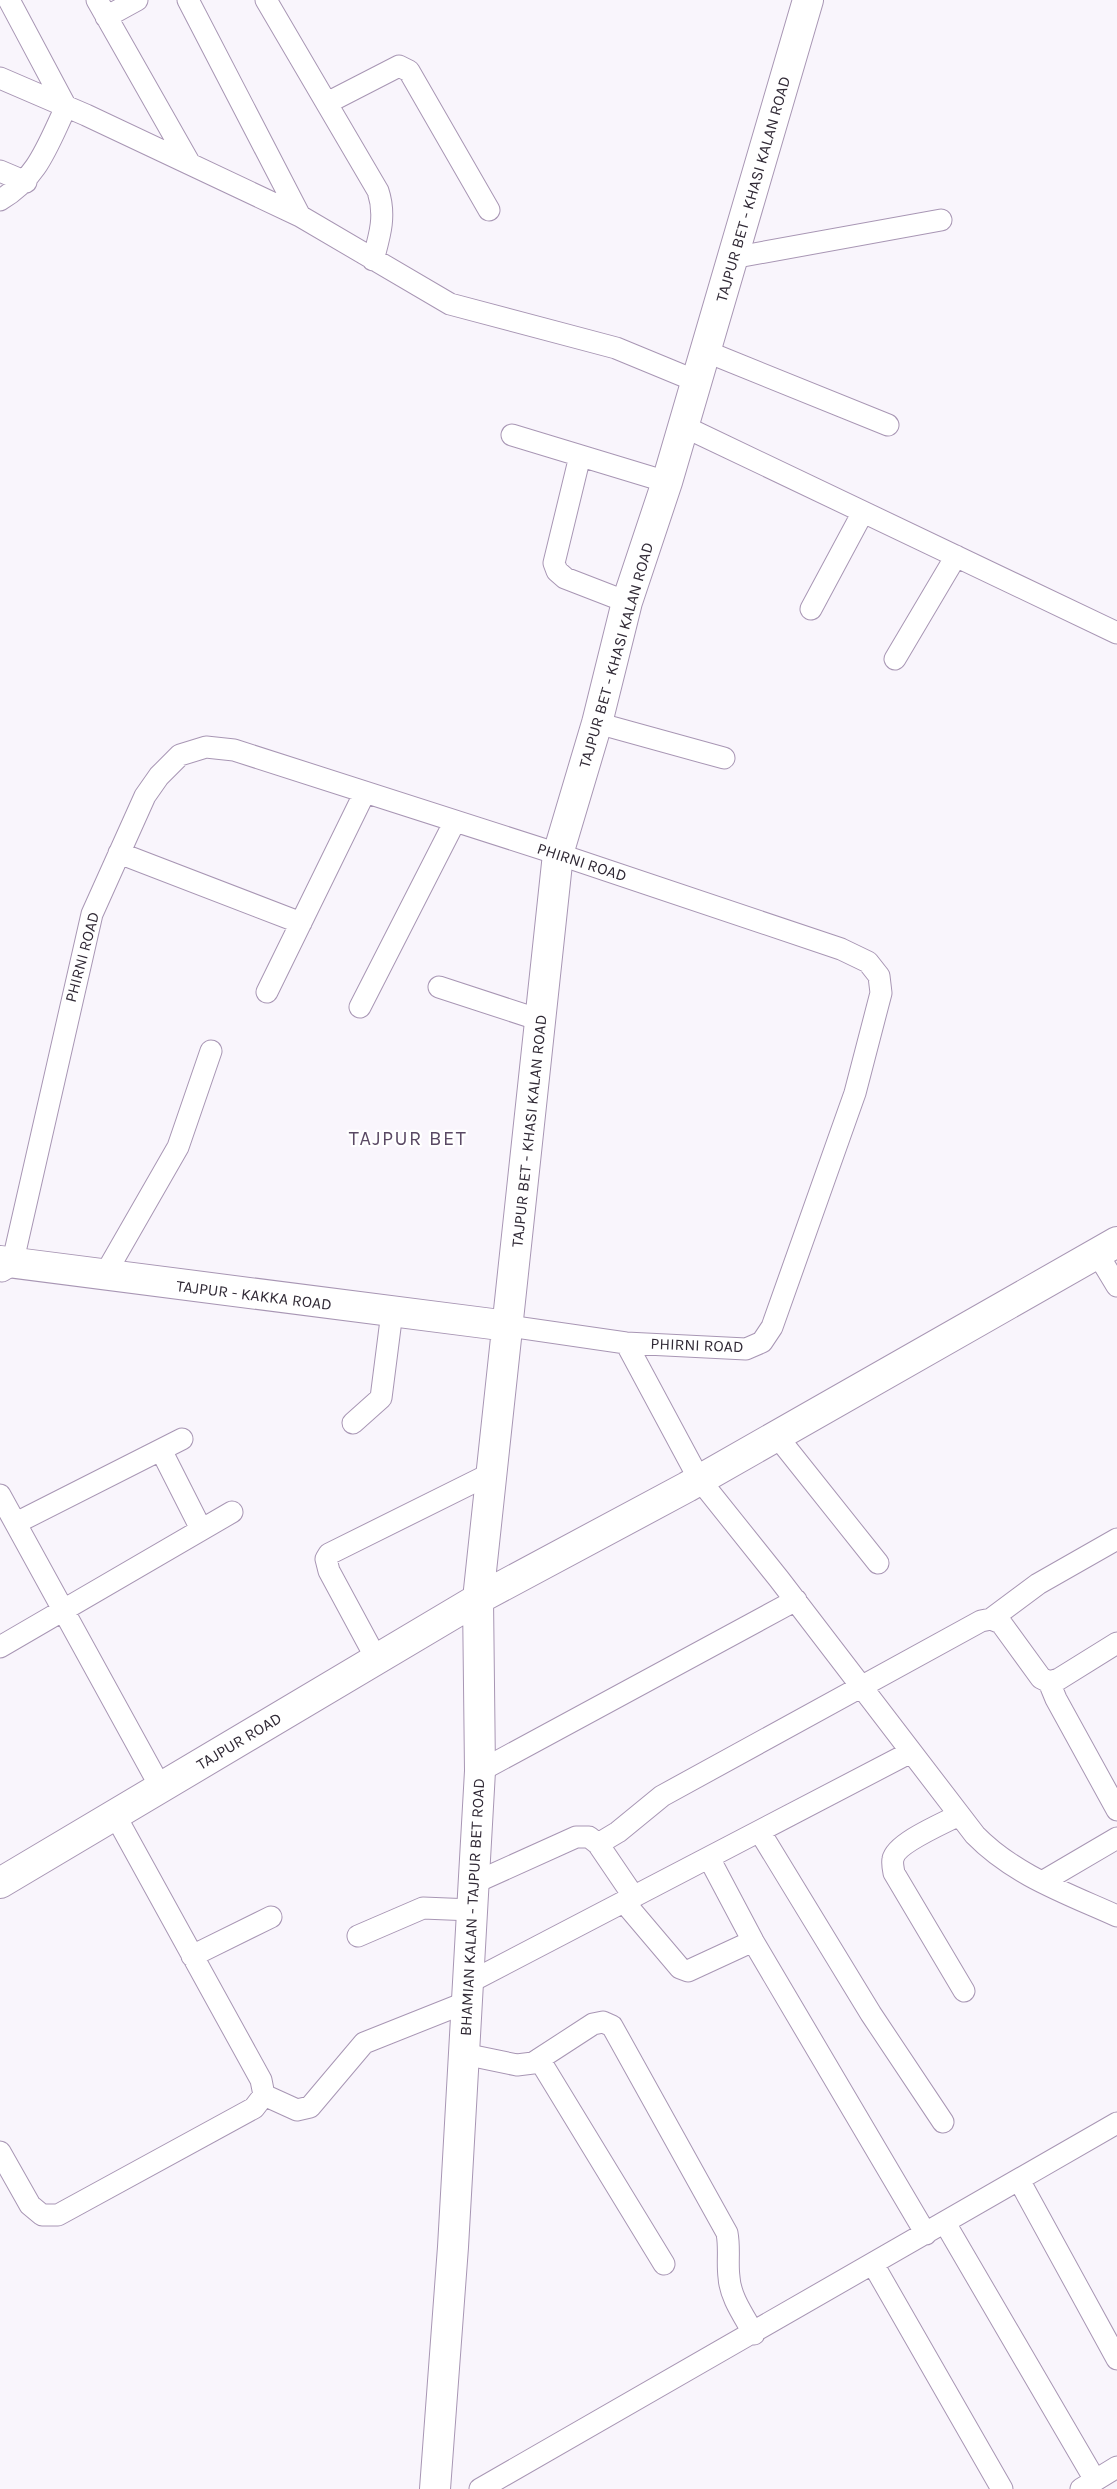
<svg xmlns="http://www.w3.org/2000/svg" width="1117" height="2489" font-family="Karla,sans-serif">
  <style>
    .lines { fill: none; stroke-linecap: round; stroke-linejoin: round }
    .street-casing { stroke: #a896b4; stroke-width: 23 }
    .secondary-casing { stroke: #a896b4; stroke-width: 32 }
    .street { stroke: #fff; stroke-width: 21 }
    .secondary { stroke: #fff; stroke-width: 30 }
    .labels { text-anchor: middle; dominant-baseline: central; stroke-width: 4.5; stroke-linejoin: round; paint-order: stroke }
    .street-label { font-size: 16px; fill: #302935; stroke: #fff }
    .quarter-label { font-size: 20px; letter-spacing: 1.5px; fill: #5a4964; stroke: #fff }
  </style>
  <rect width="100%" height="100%" fill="#f9f5fc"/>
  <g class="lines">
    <g class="street-casing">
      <path id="street" d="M 97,0 L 190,164
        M 188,0 L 300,216
        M 266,0 L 378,191 C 386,215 380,235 373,260
        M 106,17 L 137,0
        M 0,78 L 86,115 L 300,216 L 450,304 L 616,348 L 696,381
        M 327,103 L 399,66 L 409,71 L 489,210
        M 0,171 L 26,182
        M 0,200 C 38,178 48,144 66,107 L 9,0
        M 732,258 L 941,220
        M 705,351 L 888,425
        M 683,426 L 1117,633
        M 512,435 L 667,482
        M 580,456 L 554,563 L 557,571 L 565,578 L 627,602
        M 811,609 L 863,512
        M 895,659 L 956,556
        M 597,723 L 724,758
        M 119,853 L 301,923
        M 439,987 L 540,1020
        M 267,992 L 365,792
        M 360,1007 L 455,821
        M 1097,1253 L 1117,1286
        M 2,1271 L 12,1265 L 92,914 L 145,796 L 159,776 L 180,755 L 206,747 L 234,750 L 558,854 L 841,949 L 868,962 L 879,976 L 881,993 L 855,1093 L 772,1327 L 762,1342 L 746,1349 L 626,1343 L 508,1326
        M 104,1276 L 178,1147 L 211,1051
        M 626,1343 L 699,1479 L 779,1579 L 975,1835 C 1014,1875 1066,1893 1117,1916
        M 353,1423 L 381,1398 L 392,1312
        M 776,1435 L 878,1563
        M 161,1450 L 201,1529
        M 0,1495 L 161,1788
        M 16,1523 L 182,1439
        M 991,1619 L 1038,1584 L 1117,1539
        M 0,1647 L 232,1512
        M 377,1660 L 329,1571 L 326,1559 L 329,1554 L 492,1473
        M 1049,1682 L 1056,1699 L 1117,1810
        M 480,1771 L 796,1600
        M 959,1815 C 944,1823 896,1843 893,1859 C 892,1863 893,1868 894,1873 L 964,1991
        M 760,1832 L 871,2014 L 943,2122
        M 598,1844 L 618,1832 L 662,1796 L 981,1621 L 991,1619 L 1001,1623 L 1041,1678 L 1049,1682 L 1059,1679 L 1117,1643
        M 709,1858 L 753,1941 L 926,2234
        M 1042,1882 L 1117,1838
        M 474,1883 L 576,1837 L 589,1837 L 598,1844 L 634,1897
        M 624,1902 L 680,1968 L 688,1971 L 753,1941
        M 358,1936 L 423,1908 L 472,1910
        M 192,1956 L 271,1917
        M 468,1983 L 911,1752
        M 464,2054 L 517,2065 L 533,2063 L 593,2024 L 603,2022 L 612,2026 L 727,2233 C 730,2249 727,2262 729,2277 C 730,2297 744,2316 754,2334
        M 539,2059 L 664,2264
        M 264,2095 L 297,2110 L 310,2107 L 364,2043 L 467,2002
        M 0,2152 L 30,2205 L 42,2215 L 58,2215 L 254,2108 L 264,2095 L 261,2080 L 115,1815
        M 1019,2180 L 1117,2359
        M 945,2223 L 1095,2480
        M 873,2264 L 1002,2489
        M 480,2489 L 1117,2123
        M 1081,2489 L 1117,2467"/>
    </g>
    <g class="secondary-casing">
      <path id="secondary" d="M 0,1261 L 508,1326
        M 0,1883 L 478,1599 L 687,1487 L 1117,1242
        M 435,2489 L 453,2247 L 480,1771 L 478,1599 L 558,854 L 597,723 L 627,602 L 667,482 L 808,0"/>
    </g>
    <use href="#street" class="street"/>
    <use href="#secondary" class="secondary"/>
  </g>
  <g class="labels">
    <g class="street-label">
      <text transform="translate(753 189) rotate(-74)">TAJPUR BET - KHASI KALAN ROAD</text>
      <text transform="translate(616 655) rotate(-74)">TAJPUR BET - KHASI KALAN ROAD</text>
      <text transform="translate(582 862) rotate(18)">PHIRNI ROAD</text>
      <text transform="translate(82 957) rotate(-75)">PHIRNI ROAD</text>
      <text transform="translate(529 1131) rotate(-84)">TAJPUR BET - KHASI KALAN ROAD</text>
      <text transform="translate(254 1295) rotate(7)">TAJPUR - KAKKA ROAD</text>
      <text transform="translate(697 1345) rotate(2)">PHIRNI ROAD</text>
      <text transform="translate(239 1741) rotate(-31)">TAJPUR ROAD</text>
      <text transform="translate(472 1907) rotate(-87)">BHAMIAN KALAN - TAJPUR BET ROAD</text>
    </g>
    <g class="quarter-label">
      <text x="408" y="1138">TAJPUR BET</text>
    </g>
  </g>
</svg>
